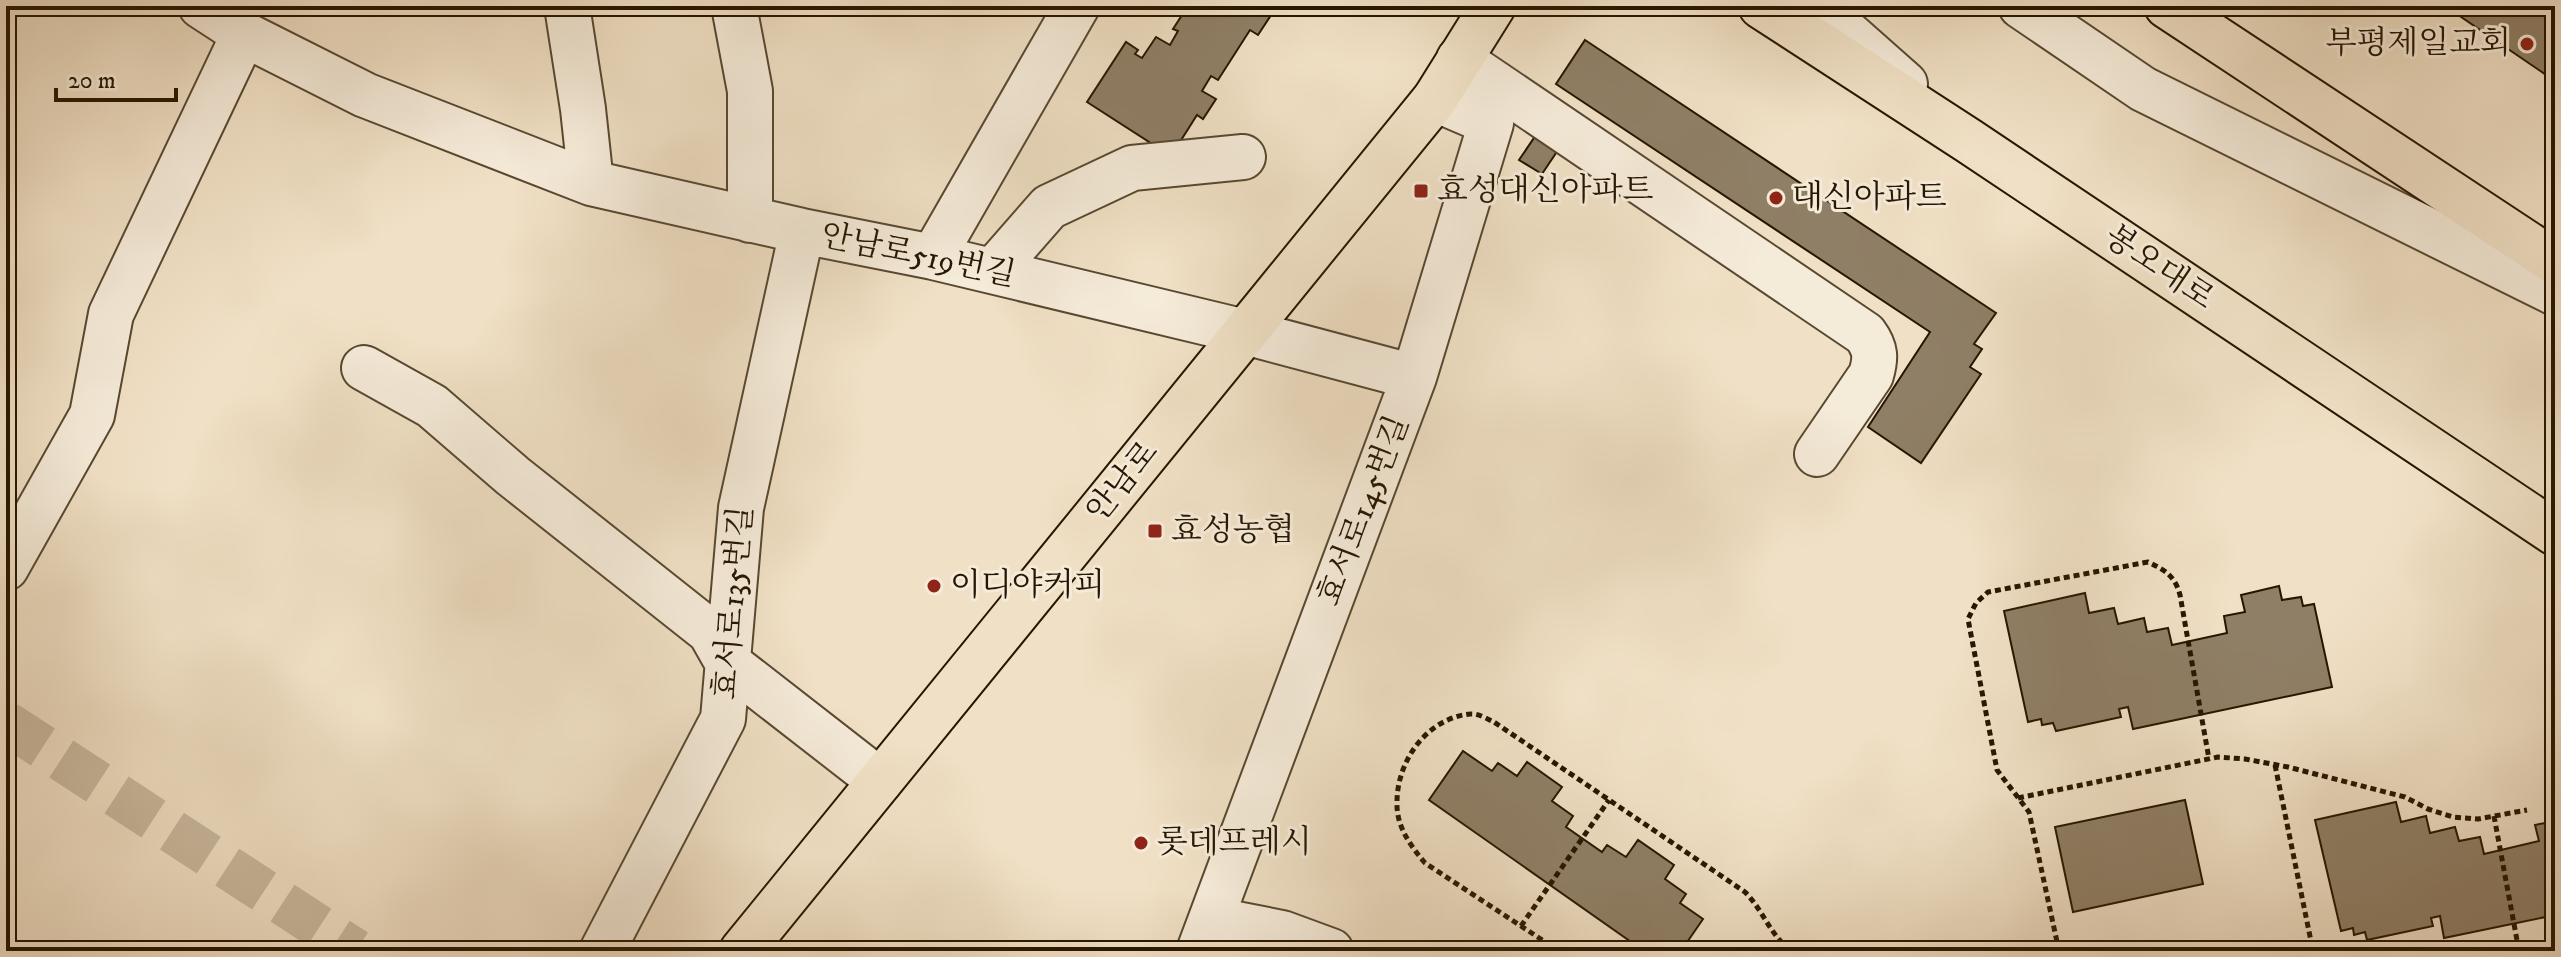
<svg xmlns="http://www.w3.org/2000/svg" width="2561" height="957" font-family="'IM FELL DW Pica','Noto Serif KR',serif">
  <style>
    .building { fill: #8f7f66; stroke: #261600; stroke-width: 2 }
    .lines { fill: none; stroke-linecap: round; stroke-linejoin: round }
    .minor-tunnel { stroke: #c8b89e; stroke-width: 44; stroke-dasharray: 44 22; stroke-linecap: butt }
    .minor-casing { stroke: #584831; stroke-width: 48 }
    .major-casing { stroke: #261600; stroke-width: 48 }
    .path { stroke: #261600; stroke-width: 5; stroke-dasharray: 6 4; stroke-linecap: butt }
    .minor { stroke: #f5ebd9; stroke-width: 44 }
    .major { stroke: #f0e0c5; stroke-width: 44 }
    .poi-dot { fill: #8f2418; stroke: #f5ebd9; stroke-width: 3 }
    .labels { text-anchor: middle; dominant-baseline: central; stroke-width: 6; stroke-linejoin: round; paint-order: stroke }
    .poi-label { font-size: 32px; fill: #261600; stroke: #f5ebd9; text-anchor: start }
    .street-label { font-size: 32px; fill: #261600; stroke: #f5ebd9 }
  </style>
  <rect width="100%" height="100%" fill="#f0e0c5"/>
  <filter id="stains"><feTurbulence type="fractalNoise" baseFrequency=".0025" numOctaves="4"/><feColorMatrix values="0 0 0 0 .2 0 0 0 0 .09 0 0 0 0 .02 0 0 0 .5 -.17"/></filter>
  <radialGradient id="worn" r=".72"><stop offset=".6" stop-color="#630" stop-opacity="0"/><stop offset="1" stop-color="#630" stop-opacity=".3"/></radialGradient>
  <path class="building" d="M 1178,6 L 1277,6 L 1258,35 L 1250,30 L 1218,80 L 1211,76 L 1202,91 L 1216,99 L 1203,119 L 1197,115 L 1171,156 L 1087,102 L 1126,42 L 1138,50 L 1135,54 L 1142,58 L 1156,37 L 1170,45 L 1178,31 L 1173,29 L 1182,15 L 1175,11 Z
    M 2445,6 L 2555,6 L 2555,81 Z
    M 1585,40 L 1996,313 L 1974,344 L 1982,349 L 1970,367 L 1981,374 L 1921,463 L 1868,427 L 1930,332 L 1556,84 Z
    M 1536,135 L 1558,150 L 1542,174 L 1519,160 Z
    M 2279,586 L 2282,600 L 2301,597 L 2303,606 L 2314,604 L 2332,687 L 2133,729 L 2128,707 L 2119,709 L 2121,717 L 2056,731 L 2053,723 L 2042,725 L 2041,719 L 2028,722 L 2004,611 L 2085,593 L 2089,613 L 2114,608 L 2118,624 L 2144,618 L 2147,632 L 2168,628 L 2172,645 L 2227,633 L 2224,616 L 2245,612 L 2241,595 Z
    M 1463,751 L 1492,771 L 1498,763 L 1517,776 L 1527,762 L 1562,787 L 1552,801 L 1573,816 L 1566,827 L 1602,852 L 1607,845 L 1626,857 L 1638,840 L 1674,865 L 1665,879 L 1686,894 L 1680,903 L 1703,919 L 1681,951 L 1644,951 L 1429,800 Z
    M 2185,800 L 2203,884 L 2073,912 L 2055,827 Z
    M 2396,802 L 2401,822 L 2426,816 L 2430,833 L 2455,827 L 2459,841 L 2480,837 L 2484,854 L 2539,841 L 2535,825 L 2555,821 L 2555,915 L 2444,938 L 2440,916 L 2431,918 L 2433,926 L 2367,940 L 2365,932 L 2354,935 L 2353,928 L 2341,931 L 2315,820 Z"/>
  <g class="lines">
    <path class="minor-tunnel" d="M 6,723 L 356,951"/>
    <g class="minor-casing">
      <path id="minor" d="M 201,6 L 244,34 L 365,95 L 591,183 L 802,231 L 933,257 L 1245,332 L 1414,377
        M 567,6 L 583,109 L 591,183
        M 734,6 L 750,91 L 750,220
        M 1817,6 L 1905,84
        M 2021,6 L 2143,89 L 2555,293
        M 1459,59 L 1865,334 C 1876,349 1876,358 1871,375 L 1817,454
        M 933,257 L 1077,6
        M 993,271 L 1049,207 L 1132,168 L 1243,157
        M 364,368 L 432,406 L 513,476 L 710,632 L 727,662 L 880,781
        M 6,568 L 92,415 L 111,314 L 244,34
        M 1211,919 L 1282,933 L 1331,951
        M 602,951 L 723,719 L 741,508 L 802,231
        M 1199,951 L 1414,377 L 1491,123 L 1435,99"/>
    </g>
    <g class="major-casing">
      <path id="major" d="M 1761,6 L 1969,141 L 2555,533
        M 2167,6 L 2555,262
        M 742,951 L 1435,99 L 1493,6"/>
    </g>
    <path class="path" d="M 2275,765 L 2313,951
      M 2018,798 L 2218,757 L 2245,759 L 2288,767 L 2405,797 L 2428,809 L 2453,817 L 2478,819 L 2527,810
      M 2494,816 L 2519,951
      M 1521,926 L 1609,800
      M 1559,951 L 1425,863 C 1410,845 1396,826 1397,802 C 1397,761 1427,718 1470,714 C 1478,713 1487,719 1494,722 L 1745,892 C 1763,910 1770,935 1791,951
      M 2059,951 L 2029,812 L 1997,770 L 1968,619 L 1976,603 L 1988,592 L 2148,562 C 2165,570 2175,576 2180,595 L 2209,759"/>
    <use href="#minor" class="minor"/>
    <use href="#major" class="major"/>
  </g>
  <g class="poi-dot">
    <circle cx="2527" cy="44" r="8"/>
    <rect x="1413" y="183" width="16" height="16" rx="4"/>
    <circle cx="1776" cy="198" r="8"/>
    <rect x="1147" y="523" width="16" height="16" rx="4"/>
    <circle cx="934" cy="586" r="8"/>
    <circle cx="1141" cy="843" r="8"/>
  </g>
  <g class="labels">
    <g class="poi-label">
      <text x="2511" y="44" text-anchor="end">부평제일교회</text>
      <text x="1437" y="191">효성대신아파트</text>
      <text x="1792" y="198">대신아파트</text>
      <text x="1171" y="531">효성농협</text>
      <text x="950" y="586">이디야커피</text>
      <text x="1157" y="843">롯데프레시</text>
    </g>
    <g class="street-label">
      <text transform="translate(918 256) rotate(12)">안남로519번길</text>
      <text transform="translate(2159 268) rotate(34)">봉오대로</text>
      <text transform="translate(1123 482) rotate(-51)">안남로</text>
      <text transform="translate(1364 511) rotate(-69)">효서로145번길</text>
      <text transform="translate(734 603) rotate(-85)">효서로135번길</text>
    </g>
  </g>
  <rect width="2561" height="957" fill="none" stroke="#f0e0c5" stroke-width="32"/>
  <rect x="8" y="8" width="2545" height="941" fill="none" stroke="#261600" stroke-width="4"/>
  <rect x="16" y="16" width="2529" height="925" fill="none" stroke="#261600" stroke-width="2"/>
  <path d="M56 88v12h120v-12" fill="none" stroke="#261600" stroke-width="4"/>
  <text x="68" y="88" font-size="24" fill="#261600" stroke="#f5ebd9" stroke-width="6" paint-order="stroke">20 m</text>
  <rect width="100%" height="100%" filter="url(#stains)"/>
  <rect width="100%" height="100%" fill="url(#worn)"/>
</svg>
